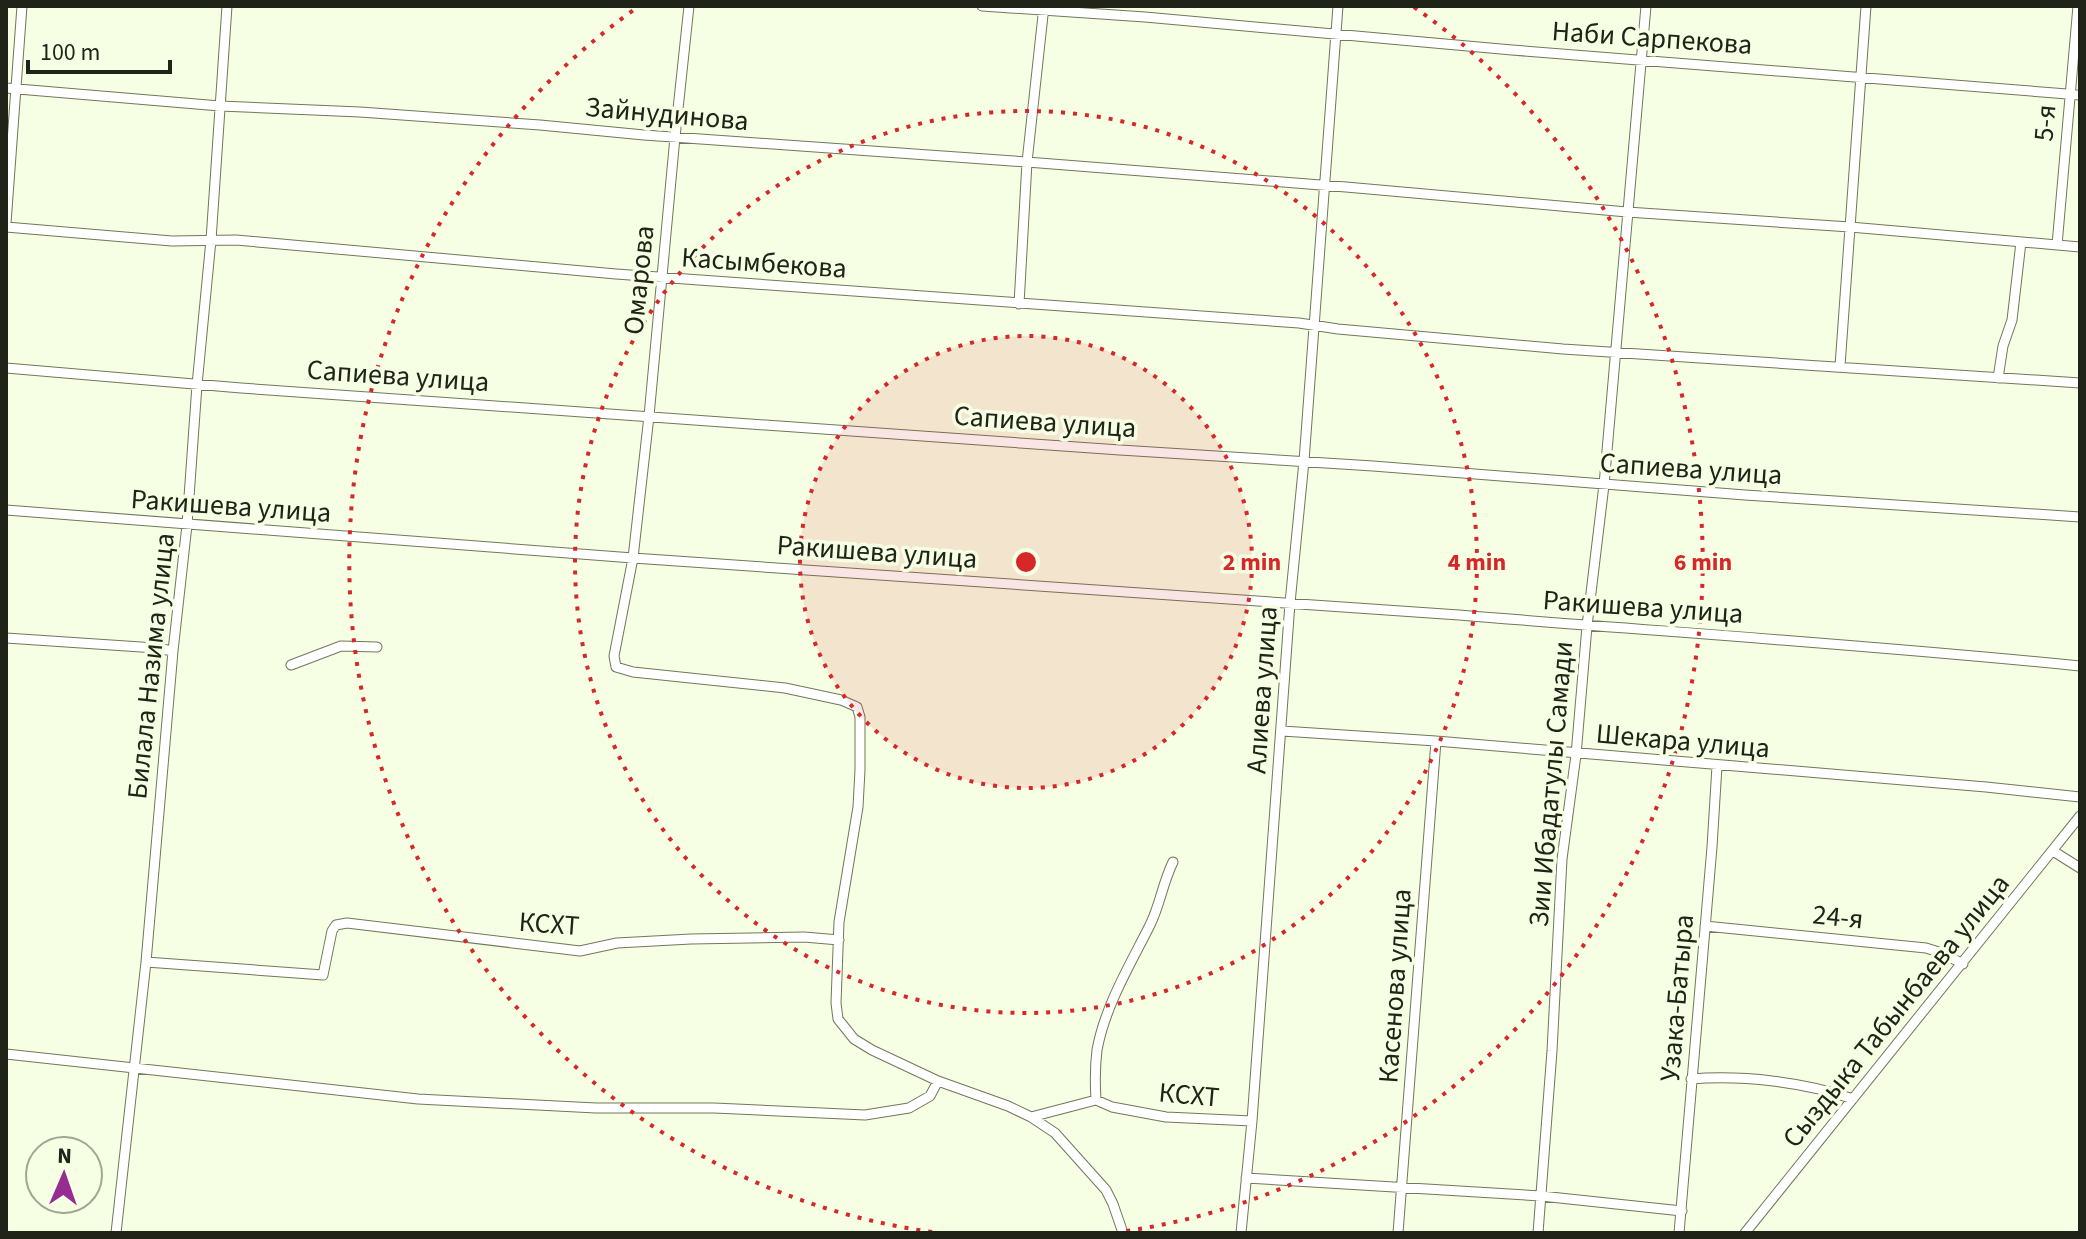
<svg xmlns="http://www.w3.org/2000/svg" width="2086" height="1239" font-family="'Source Sans 3',sans-serif">
  <style>
    .lines { fill: none; stroke-linecap: round; stroke-linejoin: round }
    .minor-casing { stroke: #70785a; stroke-width: 11 }
    .minor { stroke: #fff; stroke-width: 9 }
    .ring { fill: none; stroke: #d62828; stroke-width: 4; stroke-dasharray: 4 8 }
    .labels { text-anchor: middle; dominant-baseline: central; stroke-width: 7; stroke-linejoin: round; paint-order: stroke }
    .street-label { font-size: 28px; fill: #202418; stroke: #f6fee4 }
    .centre { fill: #d62828; stroke: #f6fee4; stroke-width: 4 }
    .ring-label { font-size: 24px; text-anchor: middle; font-weight: bold; fill: #d62828; stroke: #f6fee4; stroke-width: 7; stroke-linejoin: round; paint-order: stroke }
  </style>
  <rect width="100%" height="100%" fill="#f6fee4"/>
  <g class="lines">
    <g class="minor-casing">
      <path id="minor" d="M 689,6 L 675,137 L 649,416 L 633,558 L 614,656 L 616,667 L 633,672 L 785,688 L 841,700 L 857,707 L 860,717 L 860,770 L 858,807 L 839,922 L 836,1003 L 838,1019 L 854,1039 L 872,1050 L 938,1081 L 1008,1106 L 1031,1117 L 1055,1133 L 1106,1190 L 1113,1204 L 1123,1233
        M 982,6 L 1145,17 L 1512,50 L 2080,95
        M 6,88 L 220,106 L 360,112 L 540,125 L 644,135 L 1027,162 L 1346,187 L 1627,212 L 1850,227 L 2080,247
        M 6,223 L 22,6
        M 6,227 L 172,241 L 236,240 L 616,274 L 1299,323 L 1338,329 L 1563,349 L 2080,383
        M 2057,245 L 2078,6
        M 1019,304 L 1027,162 L 1044,6
        M 1840,366 L 1866,6
        M 6,368 L 241,388 L 1120,450 L 1373,466 L 1745,495 L 2080,517
        M 1998,378 L 2003,346 L 2012,320 L 2021,242
        M 6,510 L 633,558 L 1459,615 C 1666,632 1873,645 2080,666
        M 6,638 L 156,648 L 173,651
        M 291,665 L 341,646 L 377,647
        M 1282,731 L 1436,741 L 1986,787 L 2080,797
        M 2053,851 L 2080,868
        M 1705,926 L 1926,948 L 1942,953 L 1963,964
        M 146,962 L 323,975 L 332,931 L 336,925 L 347,923 L 580,951 L 617,943 L 691,939 L 804,937 L 839,940
        M 6,1054 L 418,1099 L 596,1108 L 714,1108 L 865,1115 L 909,1108 L 930,1096 L 938,1081
        M 1691,1079 C 1742,1075 1806,1082 1853,1099
        M 1096,1100 C 1095,1084 1095,1066 1097,1050 C 1105,1006 1130,965 1150,925 C 1160,905 1163,882 1173,862
        M 1031,1117 L 1096,1100 L 1112,1107 L 1166,1117 L 1252,1121
        M 1246,1178 L 1541,1196 L 1682,1211
        M 116,1233 L 146,962 L 173,651 L 187,525 L 197,385 L 211,240 L 227,6
        M 1241,1233 L 1252,1121 L 1290,603 L 1304,461 L 1338,6
        M 1398,1233 L 1436,741
        M 1538,1233 L 1552,1051 L 1562,859 L 1576,755 L 1587,626 L 1604,485 L 1646,6
        M 1679,1233 L 1712,847 L 1717,766
        M 1745,1233 L 2080,816"/>
    </g>
    <use href="#minor" class="minor"/>
  </g>
  <circle cx="1026" cy="562" r="226" fill="#d62828" fill-opacity=".12"/>
  <g class="ring">
    <circle cx="1026" cy="562" r="226"/>
    <circle cx="1026" cy="562" r="451"/>
    <path d="M932 1232A677 677 0 0 1 638 7M1414 7A677 677 0 0 1 1120 1232"/>
  </g>
  <g class="labels">
    <g class="street-label">
      <text transform="translate(1652 38) rotate(4)">Наби Сарпекова</text>
      <text transform="translate(667 114) rotate(5)">Зайнудинова</text>
      <text transform="translate(2045 123) rotate(-85)">5-я</text>
      <text transform="translate(764 263) rotate(4)">Касымбекова</text>
      <text transform="translate(639 280) rotate(-84)">Омарова</text>
      <text transform="translate(398 376) rotate(4)">Сапиева улица</text>
      <text transform="translate(1045 422) rotate(4)">Сапиева улица</text>
      <text transform="translate(1691 469) rotate(4)">Сапиева улица</text>
      <text transform="translate(231 506) rotate(4)">Ракишева улица</text>
      <text transform="translate(877 552) rotate(4)">Ракишева улица</text>
      <text transform="translate(1643 607) rotate(4)">Ракишева улица</text>
      <text transform="translate(151 666) rotate(-84)">Билала Назима улица</text>
      <text transform="translate(1262 690) rotate(-86)">Алиева улица</text>
      <text transform="translate(1683 741) rotate(5)">Шекара улица</text>
      <text transform="translate(1551 784) rotate(-85)">Зии Ибадатулы Самади</text>
      <text transform="translate(1838 917) rotate(6)">24-я</text>
      <text transform="translate(549 924) rotate(4)">КСХТ</text>
      <text transform="translate(1395 986) rotate(-86)">Касенова улица</text>
      <text transform="translate(1677 998) rotate(-85)">Узака-Батыра</text>
      <text transform="translate(1896 1011) rotate(-51)">Сыздыка Табынбаева улица</text>
      <text transform="translate(1189 1095) rotate(5)">КСХТ</text>
    </g>
  </g>
  <circle cx="1026" cy="562" r="12" class="centre"/>
  <g class="ring-label">
    <text x="1252" y="570">2 min</text>
    <text x="1477" y="570">4 min</text>
    <text x="1703" y="570">6 min</text>
  </g>
  <rect width="2086" height="1239" fill="none" stroke="#202418" stroke-width="16"/>
  <g transform="translate(64 1175) rotate(2)"><circle r="38" fill="#f6fee4" stroke="#a0a792" stroke-width="2"/>
  <path d="M0-6L14 30L0 20L-14 30Z" fill="#972d90"/>
  <text y="-12" font-size="22" font-weight="bold" text-anchor="middle" fill="#202418">N</text>
  </g>
  <path d="M28 60v12h142v-12" fill="none" stroke="#202418" stroke-width="4"/>
  <text x="40" y="60" font-size="24" fill="#202418" stroke="#f6fee4" stroke-width="6" paint-order="stroke">100 m</text>
</svg>
